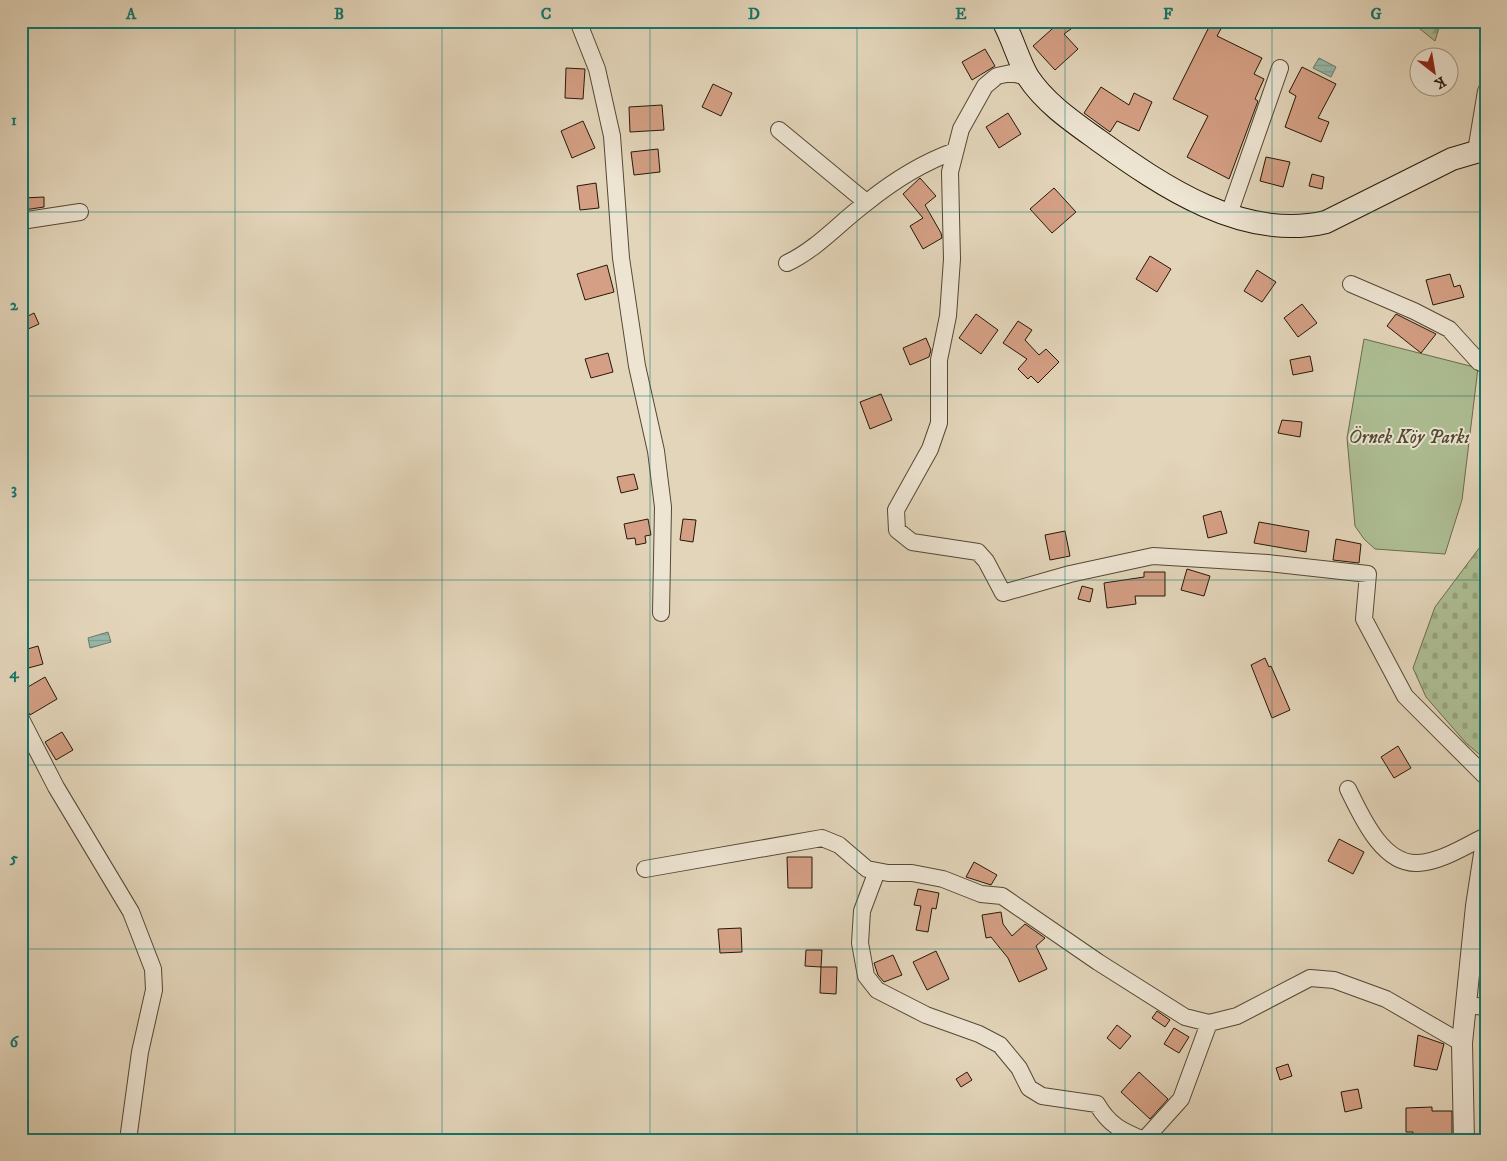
<svg xmlns="http://www.w3.org/2000/svg" width="1507" height="1161" font-family="'IM FELL DW Pica',serif">
  <style>
    .forest { fill: url(#forest-firs); stroke: #6a6c4e }
    .cemetery { fill: url(#cemetery-stones); stroke: #6a6c4e }
    .green { fill: #aebe94; stroke: #6a6c4e }
    .water { fill: url(#water-rules); stroke: #697969 }
    .building { fill: #d49f84; stroke: #261907 }
    .lines { fill: none; stroke-linecap: round; stroke-linejoin: round }
    .minor-casing { stroke: #554834; stroke-width: 18 }
    .tertiary-casing { stroke: #554834; stroke-width: 22 }
    .secondary-casing { stroke: #261907; stroke-width: 24 }
    .minor { stroke: #ede4d2; stroke-width: 16 }
    .tertiary { stroke: #ede4d2; stroke-width: 20 }
    .secondary { stroke: #ede4d2; stroke-width: 22 }
    .grid { fill: none; stroke: #0f766e; stroke-width: 1; stroke-opacity: 0.55 }
    .labels { text-anchor: middle; dominant-baseline: central; stroke-width: 4; stroke-linejoin: round; paint-order: stroke }
    .park-label { font-size: 19px; font-style: italic; fill: #4f4b31; stroke: #ede4d2 }
    .neatline { fill: none; stroke: #0f766e; stroke-width: 2 }
    .grid-label { font-size: 16px; text-anchor: middle; font-weight: bold; fill: #0f766e }
  </style>
  <defs>
    <pattern id="forest-firs" width="22" height="20" patternUnits="userSpaceOnUse" patternTransform="scale(1.25)"><rect width="22" height="20" fill="#aebe94"/><path d="M5 1l3.5 6h-7zM16 11l3.5 6h-7z" fill="#96a37e"/></pattern>
    <pattern id="cemetery-stones" width="16" height="16" patternUnits="userSpaceOnUse" patternTransform="scale(1.25)"><rect width="16" height="16" fill="#aebe94"/><path d="M2 7V4a2 2 0 0 1 4 0v3zM10 15v-3a2 2 0 0 1 4 0v3z" fill="#96a37e"/></pattern>
    <pattern id="water-rules" width="6" height="5" patternUnits="userSpaceOnUse" patternTransform="scale(1.25)"><rect width="6" height="5" fill="#96b9aa"/><path d="M0 2.5h6" fill="none" stroke="#819e91"/></pattern>
  </defs>
  <rect width="100%" height="100%" fill="#e3d5ba"/>
  <filter id="stains"><feTurbulence type="fractalNoise" baseFrequency=".004" numOctaves="4"/><feColorMatrix values="0 0 0 0 .2 0 0 0 0 .09 0 0 0 0 .02 0 0 0 .5 -.17"/></filter>
  <radialGradient id="worn" r=".72"><stop offset=".6" stop-color="#630" stop-opacity="0"/><stop offset="1" stop-color="#630" stop-opacity=".3"/></radialGradient>
  <path class="forest" d="M 1410,21 L 1441,21 L 1435,41 Z"/>
  <path class="cemetery" d="M 1486,539 L 1486,760 L 1466,743 L 1426,697 L 1413,668 L 1435,607 Z"/>
  <path class="green" d="M 1364,339 L 1478,368 L 1462,500 L 1445,554 L 1375,549 L 1364,539 L 1355,526 L 1347,438 Z"/>
  <path class="water" d="M 1319,58 L 1336,67 L 1331,77 L 1313,68 Z
    M 108,632 L 111,642 L 90,648 L 88,638 Z"/>
  <path class="building" d="M 1061,21 L 1082,21 L 1064,34 L 1078,49 L 1055,70 L 1033,46 Z
    M 1212,21 L 1223,25 L 1217,36 L 1262,58 L 1254,74 L 1264,79 L 1255,99 L 1258,101 L 1229,179 L 1187,157 L 1208,116 L 1173,99 Z
    M 985,49 L 995,66 L 972,80 L 962,62 Z
    M 1302,67 L 1336,84 L 1318,118 L 1329,122 L 1321,142 L 1285,127 L 1296,96 L 1289,92 Z
    M 566,68 L 585,69 L 583,99 L 565,98 Z
    M 713,84 L 732,93 L 721,116 L 702,107 Z
    M 1101,87 L 1129,105 L 1134,93 L 1152,102 L 1139,131 L 1117,121 L 1110,132 L 1084,113 Z
    M 662,105 L 664,130 L 630,132 L 629,107 Z
    M 1008,113 L 1021,134 L 999,148 L 986,127 Z
    M 583,121 L 595,148 L 572,158 L 561,131 Z
    M 658,149 L 660,172 L 634,175 L 631,152 Z
    M 1266,157 L 1290,162 L 1283,187 L 1260,181 Z
    M 1312,174 L 1324,177 L 1322,189 L 1309,186 Z
    M 920,178 L 936,196 L 925,205 L 941,233 L 942,238 L 923,249 L 910,226 L 923,218 L 903,194 Z
    M 596,183 L 599,208 L 580,210 L 577,186 Z
    M 1054,188 L 1076,212 L 1052,233 L 1030,209 Z
    M 44,197 L 44,207 L 24,210 L 23,198 Z
    M 1150,256 L 1171,269 L 1157,292 L 1136,279 Z
    M 607,265 L 614,292 L 585,300 L 577,274 Z
    M 1257,270 L 1276,282 L 1262,302 L 1244,291 Z
    M 1450,274 L 1454,287 L 1460,285 L 1464,297 L 1433,305 L 1426,280 Z
    M 1302,304 L 1317,323 L 1298,337 L 1284,318 Z
    M 34,313 L 39,324 L 28,329 L 22,319 Z
    M 976,314 L 998,330 L 981,354 L 959,338 Z
    M 1396,314 L 1436,334 L 1421,353 L 1387,326 Z
    M 1018,321 L 1032,330 L 1025,340 L 1039,355 L 1046,349 L 1059,362 L 1038,383 L 1031,376 L 1028,379 L 1018,369 L 1027,359 L 1003,343 Z
    M 926,338 L 931,350 L 929,357 L 910,365 L 903,348 Z
    M 608,353 L 613,372 L 591,378 L 585,359 Z
    M 1310,356 L 1313,371 L 1293,375 L 1290,360 Z
    M 881,394 L 892,420 L 870,429 L 860,402 Z
    M 1282,420 L 1302,422 L 1300,437 L 1278,433 Z
    M 634,474 L 638,489 L 621,493 L 617,477 Z
    M 1221,511 L 1227,533 L 1208,538 L 1203,516 Z
    M 648,519 L 651,535 L 645,536 L 646,543 L 636,545 L 635,538 L 627,539 L 624,524 Z
    M 683,519 L 696,520 L 693,542 L 680,540 Z
    M 1259,522 L 1309,531 L 1306,552 L 1254,543 Z
    M 1065,531 L 1070,556 L 1050,560 L 1045,535 Z
    M 1336,539 L 1361,544 L 1359,563 L 1333,560 Z
    M 1187,569 L 1210,576 L 1204,596 L 1181,590 Z
    M 1144,572 L 1165,572 L 1165,596 L 1135,596 L 1136,604 L 1107,608 L 1104,583 L 1144,577 Z
    M 1082,586 L 1093,589 L 1090,602 L 1078,599 Z
    M 38,646 L 43,664 L 21,670 L 21,651 Z
    M 1265,658 L 1269,667 L 1271,666 L 1290,710 L 1272,718 L 1251,665 Z
    M 45,677 L 57,699 L 30,715 L 21,700 L 21,691 Z
    M 62,732 L 73,750 L 56,760 L 45,742 Z
    M 1398,746 L 1411,768 L 1394,778 L 1381,757 Z
    M 1339,839 L 1364,852 L 1353,874 L 1328,861 Z
    M 787,857 L 812,857 L 812,888 L 788,888 Z
    M 974,862 L 997,875 L 991,885 L 966,877 Z
    M 918,889 L 939,893 L 936,909 L 932,908 L 928,932 L 916,930 L 921,906 L 914,905 Z
    M 1001,912 L 1003,924 L 1012,936 L 1025,924 L 1045,938 L 1036,946 L 1047,969 L 1019,982 L 1008,958 L 991,937 L 986,938 L 982,915 Z
    M 741,928 L 742,952 L 720,953 L 718,929 Z
    M 806,950 L 822,950 L 821,967 L 805,966 Z
    M 936,951 L 949,979 L 927,990 L 913,962 Z
    M 893,955 L 902,975 L 884,982 L 878,975 L 874,963 Z
    M 821,967 L 837,967 L 836,994 L 820,993 Z
    M 1157,1011 L 1170,1020 L 1165,1027 L 1152,1018 Z
    M 1117,1025 L 1131,1036 L 1120,1049 L 1107,1038 Z
    M 1174,1028 L 1189,1037 L 1179,1053 L 1164,1044 Z
    M 1418,1035 L 1444,1044 L 1437,1070 L 1414,1066 Z
    M 1288,1064 L 1292,1076 L 1280,1080 L 1276,1068 Z
    M 967,1072 L 972,1080 L 961,1087 L 956,1079 Z
    M 1139,1072 L 1168,1099 L 1150,1119 L 1121,1092 Z
    M 1358,1089 L 1362,1108 L 1345,1112 L 1341,1092 Z
    M 1432,1107 L 1432,1111 L 1452,1111 L 1452,1139 L 1412,1140 L 1413,1132 L 1406,1132 L 1406,1108 Z"/>
  <g class="lines">
    <g class="minor-casing">
      <path id="minor" d="M 578,21 L 597,69 L 612,136 L 621,258 L 637,366 L 656,451 L 663,507 L 661,613
        M 1028,77 L 1011,73 L 997,76 L 985,86 L 961,129 L 950,172 L 952,259 L 948,316 L 939,360 L 939,423 L 930,449 L 896,510 L 897,530 L 912,542 L 978,552 L 986,561 L 1003,593 L 1070,574 L 1153,556 L 1268,563 L 1368,574 L 1364,619 L 1405,696 L 1486,777
        M 779,130 L 866,202
        M 1476,151 L 1486,91
        M 1229,214 L 1280,68
        M 21,221 L 80,212
        M 787,263 C 817,249 839,223 866,203 C 892,182 924,162 955,151
        M 1351,284 L 1414,311 L 1449,329 L 1479,362 L 1486,365
        M 21,719 L 56,787 L 131,912 L 153,969 L 154,990 L 140,1052 L 128,1140
        M 1348,789 C 1361,815 1382,865 1418,863 C 1441,862 1465,846 1486,836
        M 645,869 L 822,838 L 839,845 L 867,869 L 888,873 L 912,873 L 943,879 L 981,894 L 1002,896 L 1098,962 L 1185,1017 L 1209,1023 L 1237,1016 L 1310,978 L 1334,980 L 1386,999 L 1462,1043
        M 877,871 L 862,911 L 860,943 L 866,976 L 877,990 L 926,1015 L 979,1034 L 1000,1045 L 1019,1068 L 1029,1088 L 1042,1096 L 1097,1104 C 1109,1125 1122,1131 1144,1140 L 1181,1099 L 1209,1023
        M 1466,1005 L 1486,1007"/>
    </g>
    <g class="tertiary-casing">
      <path id="tertiary" d="M 1464,1140 L 1462,1043 L 1476,906 L 1486,841"/>
    </g>
    <g class="secondary-casing">
      <path id="secondary" d="M 1003,21 C 1013,39 1018,60 1028,77 C 1045,103 1073,122 1098,140 C 1162,186 1244,242 1326,222 L 1452,159 L 1486,149"/>
    </g>
    <use href="#minor" class="minor"/>
    <use href="#tertiary" class="tertiary"/>
    <use href="#secondary" class="secondary"/>
  </g>
  <path class="grid" d="M 235,21 L 235,1140M 442,21 L 442,1140M 650,21 L 650,1140M 857,21 L 857,1140M 1065,21 L 1065,1140M 1272,21 L 1272,1140M 21,212 L 1486,212M 21,396 L 1486,396M 21,580 L 1486,580M 21,765 L 1486,765M 21,949 L 1486,949"/>
  <g class="labels">
    <g class="park-label">
      <text x="1409" y="437">Örnek Köy Parkı</text>
    </g>
  </g>
  <rect width="1507" height="1161" fill="none" stroke="#e3d5ba" stroke-width="55"/>
  <g transform="translate(1434 72) rotate(149)"><circle r="24" fill="#ede4d2" stroke="#9d9381"/>
  <path d="M0-4L9 19L0 12L-9 19Z" fill="#8f2418"/>
  <text y="-8" font-size="14" font-weight="bold" text-anchor="middle" fill="#261907">K</text>
  </g>
  <rect x="28" y="28" width="1452" height="1106" class="neatline"/>
  <g class="grid-label">
    <text x="131" y="19">A</text>
    <text x="339" y="19">B</text>
    <text x="546" y="19">C</text>
    <text x="754" y="19">D</text>
    <text x="961" y="19">E</text>
    <text x="1168" y="19">F</text>
    <text x="1376" y="19">G</text>
    <text x="14" y="125">1</text>
    <text x="14" y="310">2</text>
    <text x="14" y="494">3</text>
    <text x="14" y="678">4</text>
    <text x="14" y="863">5</text>
    <text x="14" y="1047">6</text>
  </g>
  <rect width="100%" height="100%" filter="url(#stains)"/>
  <rect width="100%" height="100%" fill="url(#worn)"/>
</svg>
